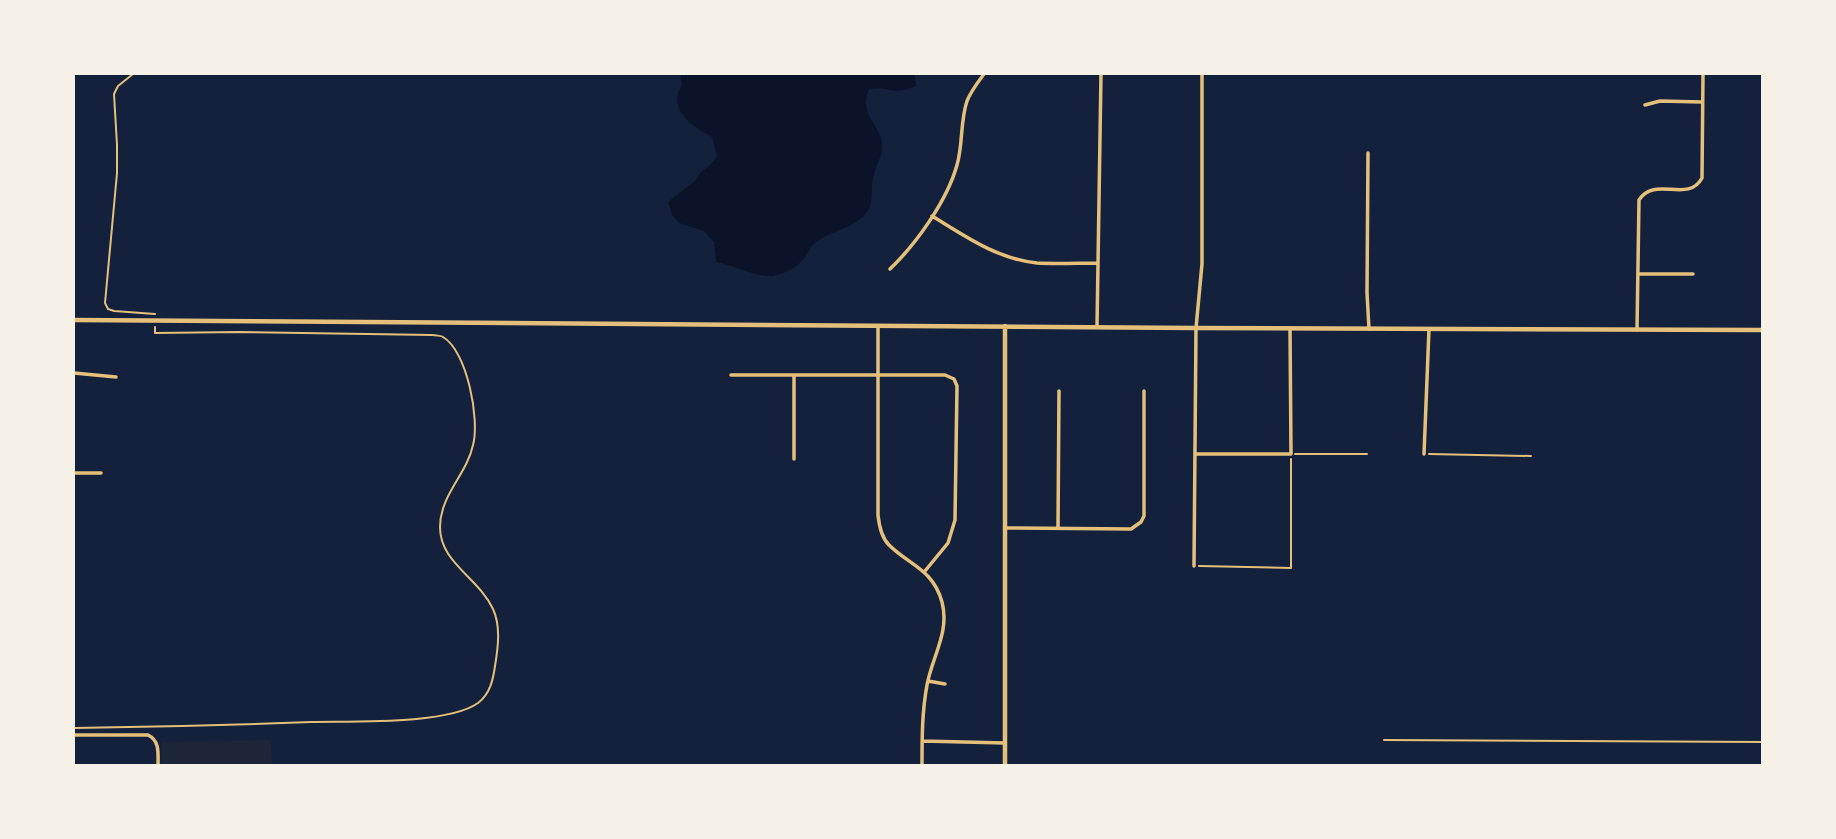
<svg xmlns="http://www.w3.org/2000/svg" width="1836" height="839" font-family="Rubik,sans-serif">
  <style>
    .green { fill: #1d2539 }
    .water { fill: #0b132b }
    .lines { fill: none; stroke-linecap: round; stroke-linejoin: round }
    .path { stroke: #e5c07b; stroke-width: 2 }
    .service { stroke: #e5c07b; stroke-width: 2 }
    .minor { stroke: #e5c07b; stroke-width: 3.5 }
    .tertiary { stroke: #e5c07b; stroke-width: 4.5 }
  </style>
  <rect width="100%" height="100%" fill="#14213d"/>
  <path class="green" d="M 271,740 L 272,765 L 162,765 L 162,742 Z"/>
  <path class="water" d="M 676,74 L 915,74 L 916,86 C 892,97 890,85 869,89 C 868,93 865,100 866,104 C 867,121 884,131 882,149 C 882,157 874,169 873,179 C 871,187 873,198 870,206 C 863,227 830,230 814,244 C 810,247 808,253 805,257 C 798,267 785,274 773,276 C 758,278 733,265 716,262 L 714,242 L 704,231 L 679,223 L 672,215 L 668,202 L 695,181 L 700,173 L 710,165 L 717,156 L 712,137 C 691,126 667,110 682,84 L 680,75 Z"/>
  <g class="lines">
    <path class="path" d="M 133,74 L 118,86 L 114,94 L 117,145 L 117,173 L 105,303 L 108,309 L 114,311 L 155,314
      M 1295,454 L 1367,454
      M 1429,454 L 1531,456
      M 1199,566 L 1291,568 L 1291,459
      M 74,728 C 153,727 232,725 311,722 C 351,721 447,725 478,703 C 490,694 493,680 495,666 C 498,648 501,626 493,609 C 478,577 440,563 440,527 C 440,495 467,474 473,445 C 480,419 467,351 443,337 C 442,336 434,335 432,335 L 239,332 L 155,333 L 155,327"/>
    <path class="service" d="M 1384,740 L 1762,742"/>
    <path class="minor" d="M 1645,105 L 1660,101 L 1702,102
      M 1368,153 L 1367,293 L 1369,329
      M 932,216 C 965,236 997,259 1037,263 C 1057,264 1078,263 1098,263
      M 890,269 C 916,244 947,201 957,165 C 963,145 960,122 967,101 C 971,91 978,82 984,74
      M 1638,274 L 1693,274
      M 878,326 L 878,515 C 879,525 881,537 889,545 C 909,565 933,569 942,602 C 950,632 932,657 927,685 C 922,712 922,738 922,766
      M 1097,327 L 1101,74
      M 1637,330 L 1639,200 C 1655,175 1688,204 1702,178 L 1703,74
      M 74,373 L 116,377
      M 731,375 L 945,375 L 954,379 L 957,386 L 955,520 L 948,543 L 925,571
      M 1195,454 L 1291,454 L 1290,328
      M 1424,454 L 1429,329
      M 794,459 L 794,375
      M 74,473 L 101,473
      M 1005,528 L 1131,529 L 1141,522 L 1144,516 L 1144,391
      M 1058,528 L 1059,391
      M 1194,566 L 1196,328 L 1202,264 L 1202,74
      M 928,681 L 945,684
      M 74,735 L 148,735 C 160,741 158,753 158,766
      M 922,741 L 1005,743"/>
    <path class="tertiary" d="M 74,320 L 1196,328 L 1762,330
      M 1005,766 L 1005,326"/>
  </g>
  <rect width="1836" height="839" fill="none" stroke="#f6f1e7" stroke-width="150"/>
</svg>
